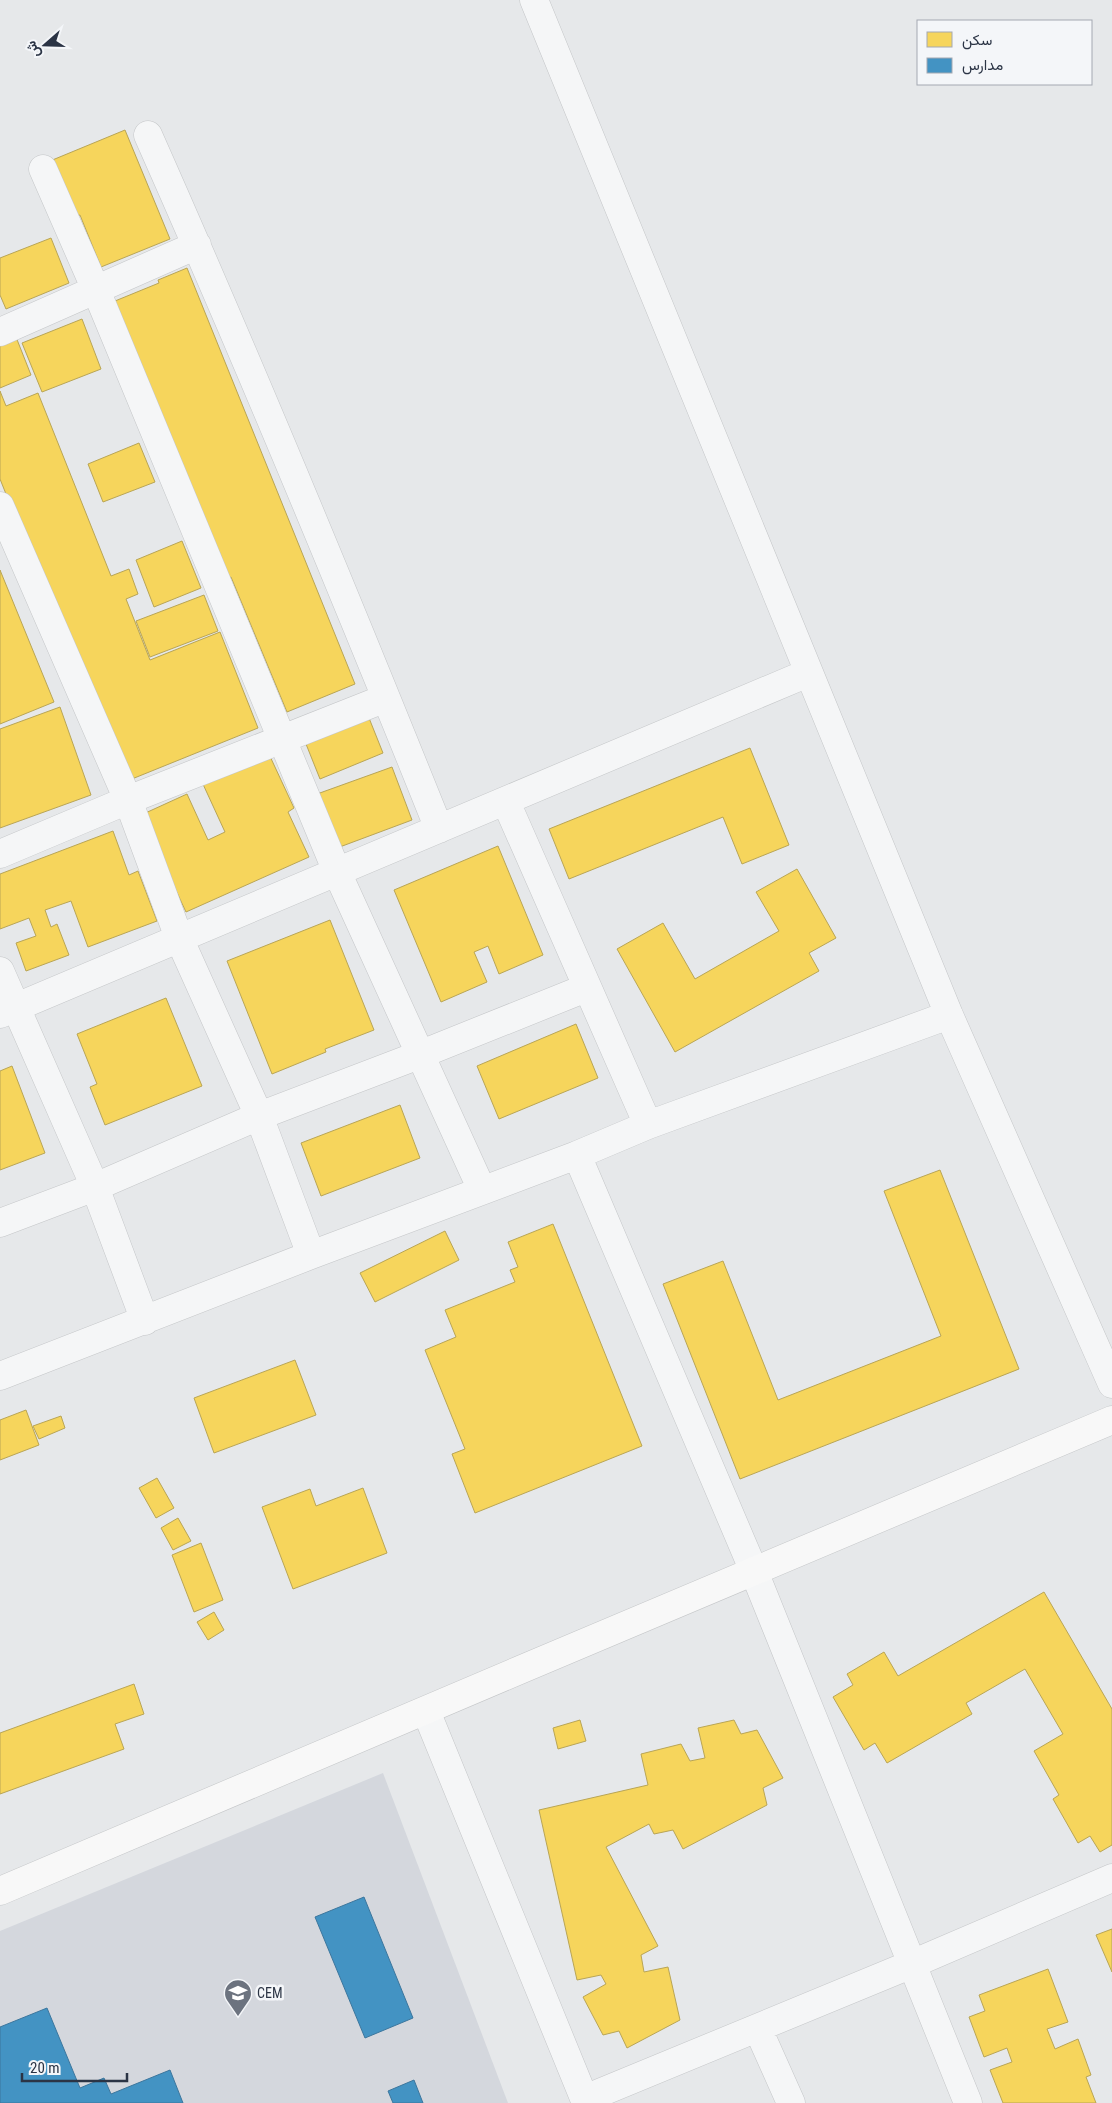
<svg xmlns="http://www.w3.org/2000/svg" width="1112" height="2103" font-family="'Roboto Condensed',Vazirmatn,sans-serif">
  <style>
    .built { fill: #d4d7dd }
    .homes { fill: #f6d55c; stroke: #b9a555 }
    .schools { fill: #4393c3; stroke: #3c769d }
    .lines { fill: none; stroke-linecap: round; stroke-linejoin: round }
    .street-casing { stroke: #c4c6c8; stroke-width: 29 }
    .secondary-casing { stroke: #c4c6c8; stroke-width: 29 }
    .street { stroke: #f5f6f7; stroke-width: 28 }
    .secondary { stroke: #f8f8f8; stroke-width: 28 }
    .labels { text-anchor: middle; dominant-baseline: central; stroke-width: 5; stroke-linejoin: round; paint-order: stroke }
    .poi-label { font-size: 14px; fill: #2b3445; stroke: #f4f6f9; text-anchor: start }
  </style>
  <rect width="100%" height="100%" fill="#e6e8ea"/>
  <path class="built" d="M 383,1773 L 508,2103 L 0,2103 L 0,1931 Z"/>
  <path class="homes" d="M 125,130 L 170,239 L 101,267 L 80,215 L 73,217 L 50,161 Z
    M 51,238 L 69,283 L 6,309 L 0,295 L 0,258 Z
    M 187,268 L 355,684 L 287,712 L 231,577 L 229,578 L 115,301 L 159,283 L 158,280 Z
    M 82,319 L 101,369 L 42,392 L 22,343 Z
    M 16,337 L 31,375 L 0,388 L 0,343 Z
    M 0,391 L 6,406 L 38,393 L 111,576 L 129,569 L 138,594 L 126,599 L 150,660 L 220,632 L 258,728 L 122,783 L 0,479 Z
    M 139,443 L 155,482 L 103,502 L 88,464 Z
    M 182,541 L 201,588 L 154,607 L 136,560 Z
    M 0,570 L 54,702 L 0,724 Z
    M 204,595 L 218,631 L 150,657 L 136,621 Z
    M 60,707 L 91,795 L 0,828 L 0,729 Z
    M 369,718 L 383,753 L 320,779 L 306,744 Z
    M 750,748 L 789,845 L 742,864 L 723,817 L 569,879 L 549,829 Z
    M 268,752 L 294,808 L 288,812 L 309,857 L 186,912 L 141,815 L 187,794 L 208,840 L 225,832 L 202,782 Z
    M 392,767 L 412,820 L 337,848 L 317,794 Z
    M 113,831 L 129,875 L 138,871 L 157,921 L 88,947 L 71,901 L 45,910 L 51,927 L 57,924 L 69,955 L 26,971 L 16,943 L 36,936 L 29,918 L 0,929 L 0,874 Z
    M 498,846 L 543,955 L 499,974 L 488,946 L 474,952 L 487,982 L 441,1002 L 394,890 Z
    M 797,869 L 836,938 L 809,953 L 819,971 L 675,1052 L 617,949 L 663,923 L 695,979 L 779,931 L 756,892 Z
    M 330,920 L 374,1030 L 325,1049 L 326,1052 L 272,1074 L 227,961 Z
    M 166,998 L 202,1086 L 105,1125 L 90,1087 L 97,1084 L 77,1034 Z
    M 576,1024 L 598,1078 L 499,1119 L 477,1066 Z
    M 12,1066 L 45,1153 L 0,1170 L 0,1071 Z
    M 400,1105 L 420,1158 L 321,1196 L 301,1143 Z
    M 940,1170 L 1019,1369 L 740,1479 L 663,1284 L 723,1261 L 778,1400 L 941,1336 L 884,1191 Z
    M 553,1224 L 642,1446 L 475,1513 L 452,1454 L 465,1449 L 425,1350 L 456,1337 L 445,1310 L 515,1282 L 510,1270 L 518,1267 L 508,1242 Z
    M 445,1231 L 459,1260 L 375,1302 L 360,1273 Z
    M 295,1360 L 316,1415 L 214,1453 L 194,1398 Z
    M 26,1410 L 39,1445 L 0,1460 L 0,1420 Z
    M 61,1416 L 65,1428 L 39,1439 L 33,1426 Z
    M 157,1478 L 174,1508 L 156,1518 L 139,1488 Z
    M 363,1488 L 387,1553 L 293,1589 L 262,1507 L 310,1489 L 316,1506 Z
    M 178,1518 L 191,1541 L 173,1550 L 161,1528 Z
    M 201,1543 L 223,1600 L 194,1612 L 172,1555 Z
    M 1044,1592 L 1112,1709 L 1112,1845 L 1100,1852 L 1090,1836 L 1078,1843 L 1053,1799 L 1059,1795 L 1034,1751 L 1063,1734 L 1025,1669 L 966,1703 L 972,1714 L 887,1763 L 875,1743 L 864,1750 L 833,1697 L 853,1685 L 847,1674 L 884,1652 L 898,1676 Z
    M 214,1612 L 224,1630 L 208,1640 L 197,1622 Z
    M 134,1684 L 144,1714 L 115,1724 L 124,1749 L 0,1794 L 0,1733 Z
    M 580,1720 L 586,1741 L 558,1749 L 553,1728 Z
    M 734,1720 L 741,1734 L 757,1730 L 783,1778 L 763,1788 L 767,1805 L 683,1849 L 673,1830 L 654,1834 L 649,1824 L 606,1847 L 658,1946 L 641,1955 L 644,1972 L 668,1967 L 680,2020 L 627,2048 L 619,2031 L 603,2035 L 583,1997 L 606,1984 L 601,1975 L 577,1980 L 539,1810 L 648,1785 L 641,1754 L 681,1744 L 690,1761 L 705,1758 L 698,1728 Z
    M 1112,1929 L 1112,1972 L 1096,1935 Z
    M 1048,1969 L 1068,2022 L 1047,2029 L 1055,2049 L 1078,2039 L 1091,2075 L 1086,2077 L 1096,2103 L 1003,2103 L 990,2070 L 1012,2062 L 1007,2048 L 984,2057 L 969,2017 L 985,2011 L 979,1995 Z"/>
  <path class="schools" d="M 364,1897 L 413,2018 L 365,2038 L 315,1917 Z
    M 47,2008 L 80,2088 L 104,2078 L 111,2094 L 170,2070 L 183,2103 L 0,2103 L 0,2027 Z
    M 414,2080 L 423,2103 L 393,2103 L 388,2091 Z"/>
  <g class="lines">
    <g class="street-casing">
      <path id="street" d="M 534,0 L 949,1015 L 1112,1384
        M 148,135 C 250,365 346,597 439,829
        M 43,169 L 96,290 L 337,872 L 482,1190
        M 0,332 L 197,245
        M 0,506 L 128,800 L 179,938 L 259,1116 L 311,1255
        M 506,802 L 648,1125
        M 0,854 L 128,800 L 386,698
        M 0,971 L 95,1187 L 145,1321
        M 0,1014 L 808,673
        M 577,1155 L 753,1569 L 968,2103
        M 0,1223 L 95,1187 L 259,1116 L 419,1055 L 586,988
        M 0,1376 L 311,1255 L 577,1155 L 648,1125 L 949,1015
        M 426,1711 L 586,2103
        M 758,2029 L 791,2103
        M 585,2099 L 912,1964 L 1112,1878"/>
    </g>
    <g class="secondary-casing">
      <path id="secondary" d="M 0,1891 C 371,1734 740,1575 1112,1420"/>
    </g>
    <use href="#street" class="street"/>
    <use href="#secondary" class="secondary"/>
  </g>
  <defs>
    <g id="school-pin" transform="scale(1.4375)"><path d="M0 17L-7.5 6A9.5 9.5 0 1 1 7.5 6Z" fill="#6c737f" stroke="#f4f6f9"/><path d="M0-5L7-2L0 1L-7-2ZM-4 1L0 2.5L4 1V4Q0 6-4 4Z" fill="#fff"/></g>
  </defs>
  <g fill-rule="evenodd">
    <use href="#school-pin" x="238" y="1993"/>
  </g>
  <g class="labels">
    <g class="poi-label">
      <text x="257" y="1993">CEM</text>
    </g>
  </g>
  <rect x="917" y="20" width="175" height="65" fill="#f4f6f9" stroke="#a4a8b1"/>
  <rect x="927" y="32" width="25" height="15" fill="#f6d55c" stroke="#a4a8b1"/>
  <text x="962" y="45" font-size="15" fill="#2b3445">سكن</text>
  <rect x="927" y="58" width="25" height="15" fill="#4393c3" stroke="#a4a8b1"/>
  <text x="962" y="70" font-size="15" fill="#2b3445">مدارس</text>
  <g transform="translate(45 45) rotate(250)" stroke="#f4f6f9" stroke-width="4" paint-order="stroke">
  <path d="M0-4L9 19L0 12L-9 19Z" fill="#2b3445"/>
  <text y="-8" font-size="14" font-weight="bold" text-anchor="middle" fill="#2b3445">ش</text>
  </g>
  <path d="M22 2073v8h105v-8" fill="none" stroke="#2b3445" stroke-width="2.5"/>
  <text x="30" y="2073" font-size="15" fill="#2b3445" stroke="#f4f6f9" stroke-width="4" paint-order="stroke">20 m</text>
</svg>
